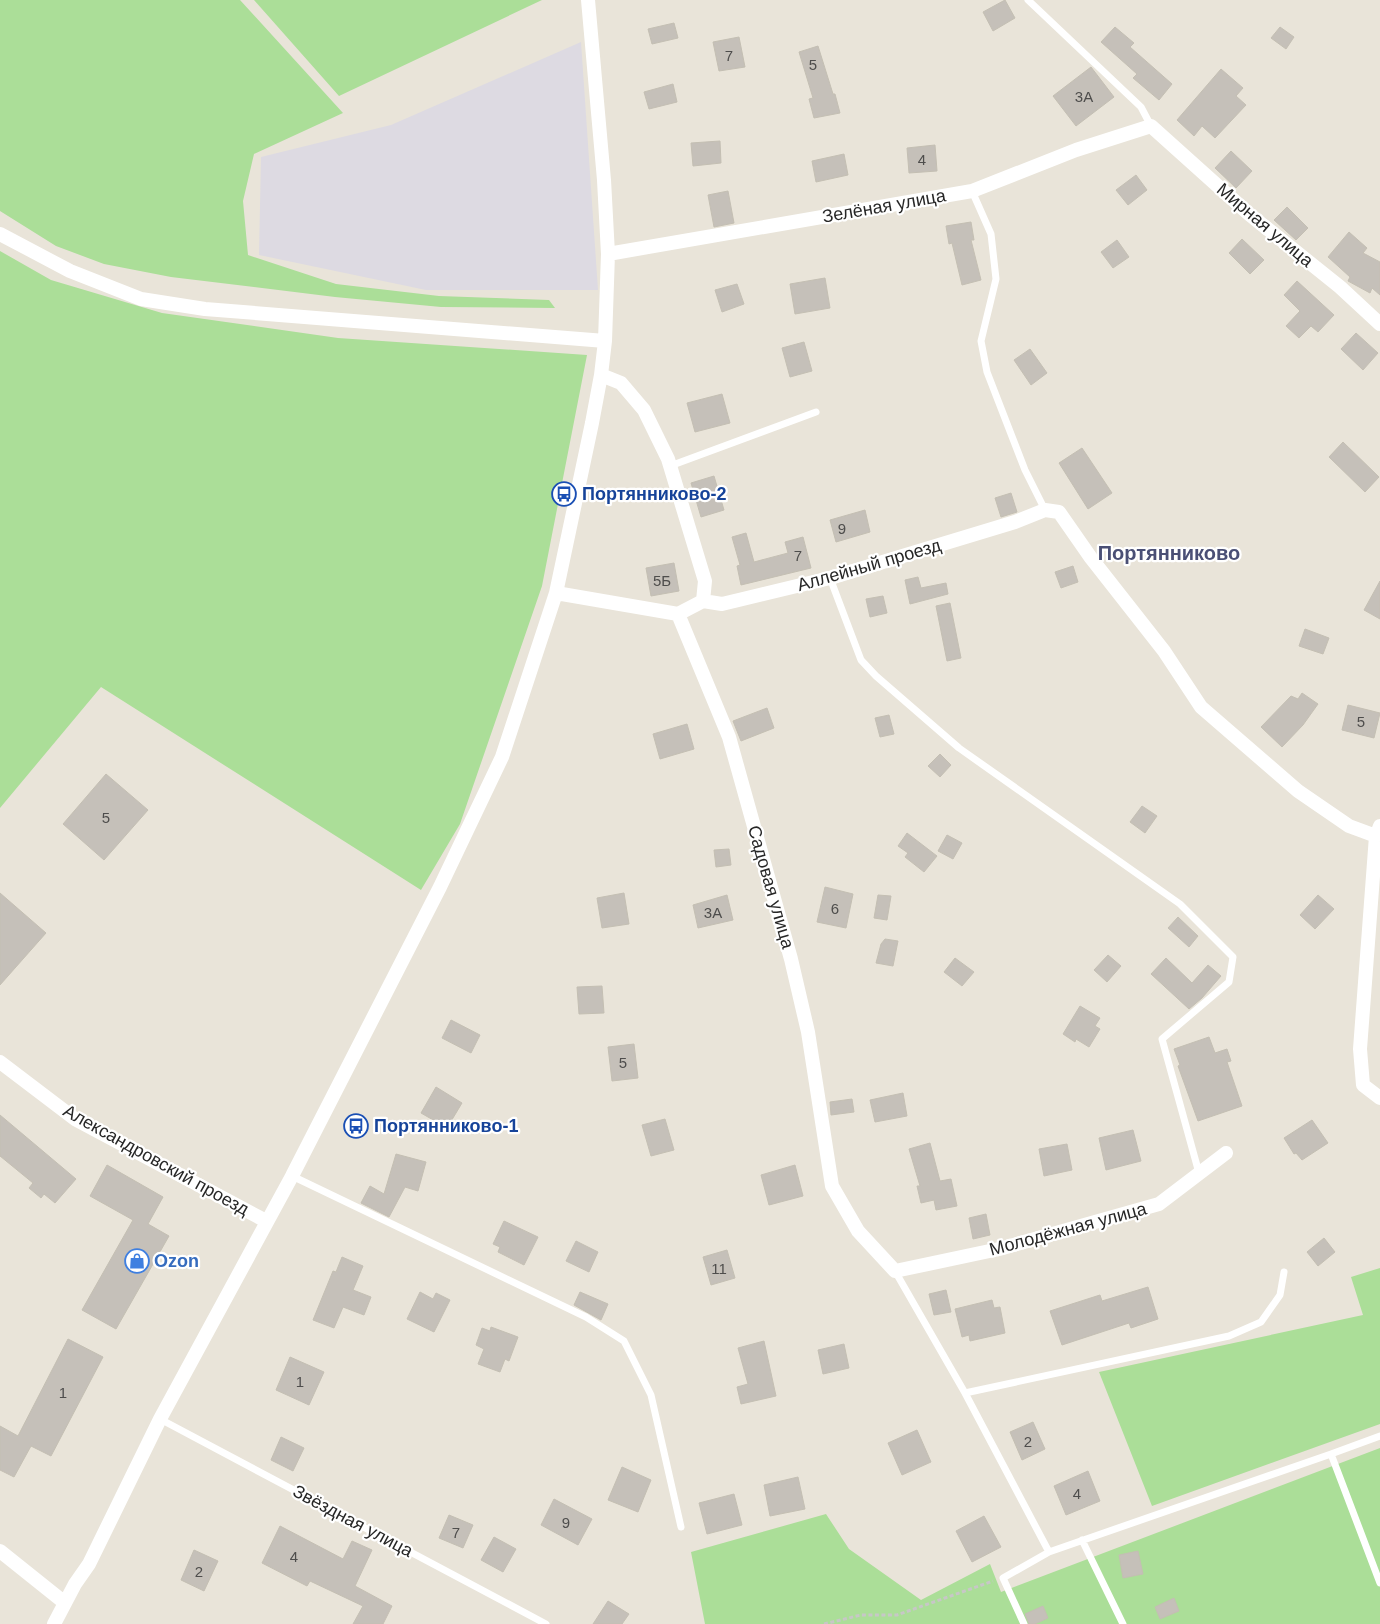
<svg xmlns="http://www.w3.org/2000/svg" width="1380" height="1624" font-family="Arial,sans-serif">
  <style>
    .industrial { fill: #dddae2 }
    .green { fill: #abde98 }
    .building { fill: #c5c0b9; stroke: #c4bfb3 }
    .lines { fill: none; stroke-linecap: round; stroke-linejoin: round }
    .path { stroke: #c7c7c7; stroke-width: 3; stroke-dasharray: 4 2.5; stroke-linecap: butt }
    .lane { stroke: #fff; stroke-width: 7 }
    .street { stroke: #fff; stroke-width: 14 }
    .labels { text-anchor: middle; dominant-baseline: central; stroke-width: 4.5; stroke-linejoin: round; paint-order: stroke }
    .number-label { font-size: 15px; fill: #4e4d4c }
    .street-label { font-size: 18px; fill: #272727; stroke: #fff }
    .transit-label { font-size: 18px; font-weight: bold; fill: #164399; stroke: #fff; text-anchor: start }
    .shop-label { font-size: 18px; font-weight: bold; fill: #366cbe; stroke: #fff; text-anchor: start }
    .quarter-label { font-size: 20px; font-weight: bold; fill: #4a4f75; stroke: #fff }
  </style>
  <rect width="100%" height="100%" fill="#e9e4d9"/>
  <path class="industrial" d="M 581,42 L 598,290 L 426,290 L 259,255 L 261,157 L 391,125 Z"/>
  <path class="green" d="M 0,0 L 240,0 L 343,113 L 254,154 L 243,201 L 248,255 L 336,284 L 439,296 L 549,300 L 555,308 L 441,307 L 335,297 L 171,277 L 104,264 L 56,246 L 0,211 Z
    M 254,0 L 542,0 L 339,96 Z
    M 0,251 L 51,280 L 162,313 L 338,338 L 587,355 L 542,586 L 460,824 L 421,890 L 101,687 L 0,808 Z
    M 1380,1268 L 1380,1424 L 1152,1506 L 1099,1372 L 1363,1315 L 1351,1277 Z
    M 1380,1448 L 1380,1624 L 705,1624 L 691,1552 L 826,1514 L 849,1549 L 921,1600 L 990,1564 L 1001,1592 Z"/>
  <path class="building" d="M 1005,0 L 1015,18 L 993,31 L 983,12 Z
    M 674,23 L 678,38 L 652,44 L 648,29 Z
    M 1115,27 L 1134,43 L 1130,47 L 1172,84 L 1159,100 L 1133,78 L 1137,74 L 1101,42 Z
    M 1280,27 L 1294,37 L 1286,49 L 1271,38 Z
    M 739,37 L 745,67 L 719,71 L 713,42 Z
    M 818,46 L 833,94 L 835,94 L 840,113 L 814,118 L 809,99 L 813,98 L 799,52 Z
    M 1091,67 L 1114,97 L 1076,126 L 1053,96 Z
    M 1221,69 L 1243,88 L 1236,96 L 1246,105 L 1215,138 L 1202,126 L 1194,136 L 1177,120 Z
    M 673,84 L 677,102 L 649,109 L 644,92 Z
    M 720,141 L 721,163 L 693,166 L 691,143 Z
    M 935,145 L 937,171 L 909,173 L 907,148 Z
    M 1231,151 L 1252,171 L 1236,188 L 1215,168 Z
    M 844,154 L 848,175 L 816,182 L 812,161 Z
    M 1136,175 L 1147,190 L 1128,205 L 1116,190 Z
    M 728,191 L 734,223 L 714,227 L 708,195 Z
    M 1287,207 L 1308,228 L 1296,240 L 1274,220 Z
    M 971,222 L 974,240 L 971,240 L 981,280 L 962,285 L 952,243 L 949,244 L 946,226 Z
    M 1349,232 L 1367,248 L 1363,253 L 1380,262 L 1380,295 L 1372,288 L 1370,293 L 1348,281 L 1350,277 L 1328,257 Z
    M 1242,239 L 1264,260 L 1250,274 L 1229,253 Z
    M 1117,240 L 1129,257 L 1113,268 L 1101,252 Z
    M 825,278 L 830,308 L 795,314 L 790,284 Z
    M 1297,281 L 1334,315 L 1318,332 L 1311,326 L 1299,338 L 1286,326 L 1300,311 L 1284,295 Z
    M 737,284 L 744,304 L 722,312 L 715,290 Z
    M 1356,333 L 1378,353 L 1363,370 L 1341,349 Z
    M 804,342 L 812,371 L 790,377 L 782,348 Z
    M 1030,349 L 1047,373 L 1031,385 L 1014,360 Z
    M 722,394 L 730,423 L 695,432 L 687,403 Z
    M 1343,442 L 1379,477 L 1365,492 L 1329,457 Z
    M 1082,448 L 1112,493 L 1088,509 L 1059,463 Z
    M 714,476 L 724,510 L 701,517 L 691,483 Z
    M 1011,493 L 1017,512 L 1001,517 L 995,498 Z
    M 865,510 L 870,532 L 836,542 L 830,520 Z
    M 746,533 L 754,562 L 788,553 L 785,542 L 803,537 L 811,568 L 741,585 L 737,566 L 740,565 L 732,537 Z
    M 674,563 L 679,591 L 651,596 L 646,568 Z
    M 1073,566 L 1078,582 L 1061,588 L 1055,572 Z
    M 918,577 L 921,588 L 946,583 L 948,594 L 910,604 L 905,580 Z
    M 1380,581 L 1380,619 L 1364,610 Z
    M 883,596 L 887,613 L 870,617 L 866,599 Z
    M 950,603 L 961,658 L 947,661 L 936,606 Z
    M 1305,629 L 1329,638 L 1323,654 L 1299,646 Z
    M 1302,693 L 1318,704 L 1303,725 L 1282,747 L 1261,727 L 1291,696 L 1298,699 Z
    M 1348,705 L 1380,713 L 1374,738 L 1342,730 Z
    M 767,708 L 774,728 L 741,741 L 733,721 Z
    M 889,715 L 894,734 L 880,737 L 875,718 Z
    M 687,724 L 694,749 L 660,759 L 653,734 Z
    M 940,754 L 951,765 L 940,777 L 928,766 Z
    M 106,774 L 148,810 L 104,860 L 63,824 Z
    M 1142,806 L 1157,816 L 1145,833 L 1130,822 Z
    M 907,833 L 937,856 L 924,872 L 905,857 L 908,853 L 898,846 Z
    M 947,835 L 962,843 L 953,859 L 938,851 Z
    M 729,849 L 731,865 L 716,867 L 714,850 Z
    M 825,887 L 853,894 L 846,928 L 817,922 Z
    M 0,893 L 46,933 L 0,985 Z
    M 624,893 L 629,924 L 602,928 L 597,898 Z
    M 727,895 L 733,920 L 698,928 L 693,905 Z
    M 878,895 L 891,896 L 887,920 L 874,918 Z
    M 1318,895 L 1334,909 L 1315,929 L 1300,915 Z
    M 1178,917 L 1198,936 L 1189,947 L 1168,928 Z
    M 885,939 L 898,941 L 893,966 L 876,963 L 881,944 Z
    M 1108,955 L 1121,966 L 1107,982 L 1094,970 Z
    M 955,958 L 974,972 L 962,986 L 944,972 Z
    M 1166,958 L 1192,983 L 1208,965 L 1221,976 L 1202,998 L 1189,1009 L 1151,974 Z
    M 602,986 L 604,1013 L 579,1014 L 577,987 Z
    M 1080,1006 L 1100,1018 L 1095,1026 L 1100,1029 L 1089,1047 L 1076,1039 L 1075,1042 L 1063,1034 Z
    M 451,1020 L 480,1035 L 471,1053 L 442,1038 Z
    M 1209,1037 L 1215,1053 L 1227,1049 L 1231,1061 L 1227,1062 L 1242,1106 L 1198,1121 L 1178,1066 L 1180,1065 L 1174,1049 Z
    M 634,1044 L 638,1078 L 612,1081 L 608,1047 Z
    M 436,1087 L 462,1103 L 447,1128 L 421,1113 Z
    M 903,1093 L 907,1116 L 875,1122 L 870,1100 Z
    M 852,1099 L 854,1112 L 831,1115 L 830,1102 Z
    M 0,1115 L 76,1179 L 55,1203 L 44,1194 L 41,1198 L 29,1188 L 33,1183 L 0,1156 Z
    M 665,1119 L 674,1150 L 651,1156 L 642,1125 Z
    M 1312,1120 L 1328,1143 L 1302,1160 L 1296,1153 L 1294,1154 L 1284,1138 Z
    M 1133,1130 L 1141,1161 L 1106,1170 L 1099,1138 Z
    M 930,1143 L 940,1181 L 951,1179 L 957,1206 L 936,1210 L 934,1200 L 921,1203 L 917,1186 L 920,1186 L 909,1149 Z
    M 1067,1144 L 1072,1170 L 1044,1176 L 1039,1149 Z
    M 396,1154 L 426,1162 L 418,1191 L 405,1187 L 389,1217 L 361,1203 L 370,1186 L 384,1194 Z
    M 107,1165 L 163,1197 L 148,1224 L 169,1236 L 116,1329 L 82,1310 L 133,1220 L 90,1196 Z
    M 795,1165 L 803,1196 L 769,1205 L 761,1175 Z
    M 986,1214 L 990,1235 L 973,1239 L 969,1218 Z
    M 504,1221 L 538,1237 L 524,1265 L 498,1252 L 500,1247 L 493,1244 Z
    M 1324,1238 L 1335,1252 L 1318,1266 L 1307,1252 Z
    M 576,1241 L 598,1252 L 589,1272 L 566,1261 Z
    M 727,1250 L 735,1278 L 711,1285 L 703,1257 Z
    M 342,1257 L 363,1266 L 353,1290 L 371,1297 L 364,1315 L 343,1307 L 334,1328 L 313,1320 L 333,1271 L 336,1272 Z
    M 1148,1287 L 1158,1319 L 1131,1328 L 1129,1323 L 1062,1345 L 1050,1311 L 1100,1295 L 1102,1301 Z
    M 946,1290 L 951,1312 L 934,1315 L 929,1294 Z
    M 420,1292 L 433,1299 L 436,1293 L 450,1300 L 434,1332 L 407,1319 Z
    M 580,1292 L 608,1304 L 601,1320 L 574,1305 Z
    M 992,1300 L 994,1308 L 1000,1307 L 1005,1333 L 970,1341 L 969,1335 L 962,1337 L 955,1309 Z
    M 491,1327 L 518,1337 L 509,1361 L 505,1359 L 500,1372 L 478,1364 L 484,1349 L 476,1345 L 482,1328 L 490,1331 Z
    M 68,1339 L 103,1357 L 51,1456 L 31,1446 L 14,1477 L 0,1470 L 0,1426 L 18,1436 Z
    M 764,1341 L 776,1396 L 741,1404 L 737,1387 L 748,1384 L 738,1348 Z
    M 844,1344 L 849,1368 L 823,1374 L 818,1350 Z
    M 290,1357 L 324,1372 L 309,1405 L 276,1390 Z
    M 1033,1422 L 1045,1449 L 1022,1460 L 1010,1432 Z
    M 917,1430 L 931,1462 L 902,1475 L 888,1443 Z
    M 281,1437 L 304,1448 L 293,1471 L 271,1460 Z
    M 622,1467 L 651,1480 L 638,1512 L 608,1500 Z
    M 1088,1471 L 1100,1501 L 1066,1515 L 1054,1486 Z
    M 798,1477 L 805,1509 L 770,1516 L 764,1485 Z
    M 734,1494 L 742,1525 L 707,1534 L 699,1503 Z
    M 554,1499 L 592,1519 L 578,1545 L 541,1525 Z
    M 449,1515 L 473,1525 L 463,1548 L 439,1538 Z
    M 984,1516 L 1001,1547 L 972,1562 L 956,1531 Z
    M 280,1526 L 343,1559 L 352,1541 L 372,1550 L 355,1586 L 392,1606 L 383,1624 L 353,1624 L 363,1606 L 310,1581 L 307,1586 L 262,1563 Z
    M 494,1537 L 516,1549 L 503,1572 L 481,1560 Z
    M 194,1550 L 218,1561 L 204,1591 L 181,1580 Z
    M 1138,1551 L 1143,1574 L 1123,1578 L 1119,1555 Z
    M 1174,1598 L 1179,1611 L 1160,1619 L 1155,1607 Z
    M 608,1601 L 629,1614 L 622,1624 L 593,1624 Z
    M 1043,1606 L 1048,1618 L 1035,1624 L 1029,1624 L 1025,1614 Z"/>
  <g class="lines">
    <path class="path" d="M 824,1624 L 861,1615 L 897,1615 L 993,1581"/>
    <path class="lane" d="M 1028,0 L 1141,107 L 1151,126
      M 972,191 L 991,234 L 996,279 L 981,341 L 987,372 L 1025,470 L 1045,510
      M 670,466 L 816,412
      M 830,578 L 861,660 L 876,676 L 959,748 L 1180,904 L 1233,957 L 1229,982 L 1162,1039 L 1199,1173
      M 292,1176 L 586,1317 L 624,1341 L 651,1395 L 681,1527
      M 895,1271 L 965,1393 L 1049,1552 L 1331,1454 L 1380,1436
      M 965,1393 L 1229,1336 L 1261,1322 L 1280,1295 L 1284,1272
      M 160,1419 L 546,1624
      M 1331,1454 L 1380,1583
      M 1082,1540 L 1123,1624
      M 1024,1624 L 1003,1578 L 1049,1552"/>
    <path class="street" d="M 0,234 L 70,271 L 141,299 L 205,309 L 605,341
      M 608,254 L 972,191 L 1076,150 L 1151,126 L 1249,214 L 1340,287 L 1380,324
      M 601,375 L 621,383 L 644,410 L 668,459 L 705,581 L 703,601
      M 556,593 L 678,614 L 729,737 L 791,959 L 808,1032 L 832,1186 L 858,1231 L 895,1271 L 999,1249 L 1159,1204 L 1226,1153
      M 678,614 L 703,601 L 722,604 L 830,578 L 1015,522 L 1045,510 L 1059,512 L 1091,558 L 1164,651 L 1201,707 L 1298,791 L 1349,826 L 1376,836
      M 1380,826 L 1376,836 L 1360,1049 L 1363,1085 L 1380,1098
      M 0,1062 L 75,1119 L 266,1221
      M 0,1551 L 65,1603
      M 54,1624 L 75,1584 L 89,1564 L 160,1419 L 292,1176 L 440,887 L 502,757 L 556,593 L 592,423 L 601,375 L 605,341 L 608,254 L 604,180 L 588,0"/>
  </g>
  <defs>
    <g id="bus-ring" transform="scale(1.25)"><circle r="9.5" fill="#fff" stroke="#1a4fb4" stroke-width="1.5"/><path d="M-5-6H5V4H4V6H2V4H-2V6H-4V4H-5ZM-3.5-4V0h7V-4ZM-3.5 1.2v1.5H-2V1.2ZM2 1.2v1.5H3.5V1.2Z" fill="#1a4fb4"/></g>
    <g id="shop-ring" transform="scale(1.25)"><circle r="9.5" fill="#fff" stroke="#3f7fe0" stroke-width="1.5"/><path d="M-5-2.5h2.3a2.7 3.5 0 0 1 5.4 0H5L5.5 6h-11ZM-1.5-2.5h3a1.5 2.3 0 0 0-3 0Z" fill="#3f7fe0"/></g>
  </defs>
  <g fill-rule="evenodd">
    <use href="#bus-ring" x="564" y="494"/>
    <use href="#bus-ring" x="356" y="1126"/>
    <use href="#shop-ring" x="137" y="1261"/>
  </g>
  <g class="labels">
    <g class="number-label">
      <text x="729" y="55">7</text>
      <text x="813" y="64">5</text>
      <text x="1084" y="96">3А</text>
      <text x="922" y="159">4</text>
      <text x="842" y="528">9</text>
      <text x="798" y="555">7</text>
      <text x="662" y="580">5Б</text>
      <text x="1361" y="721">5</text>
      <text x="106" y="817">5</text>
      <text x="835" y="908">6</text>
      <text x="713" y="912">3А</text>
      <text x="623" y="1062">5</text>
      <text x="719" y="1268">11</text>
      <text x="300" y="1381">1</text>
      <text x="63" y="1392">1</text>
      <text x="1028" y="1441">2</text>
      <text x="1077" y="1493">4</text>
      <text x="566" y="1522">9</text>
      <text x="456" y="1532">7</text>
      <text x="294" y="1556">4</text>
      <text x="199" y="1571">2</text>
    </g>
    <g class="street-label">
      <text transform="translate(884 206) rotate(-10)">Зелёная улица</text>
      <text transform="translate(1265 225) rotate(40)">Мирная улица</text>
      <text transform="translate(869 565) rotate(-16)">Аллейный проезд</text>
      <text transform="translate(771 887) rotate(74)">Садовая улица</text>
      <text transform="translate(156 1160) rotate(29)">Александровский проезд</text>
      <text transform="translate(1068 1229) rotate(-15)">Молодёжная улица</text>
      <text transform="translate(353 1521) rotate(28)">Звёздная улица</text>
    </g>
    <g class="transit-label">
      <text x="582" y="494">Портянниково-2</text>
      <text x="374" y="1126">Портянниково-1</text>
    </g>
    <g class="shop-label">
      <text x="154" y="1261">Ozon</text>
    </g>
    <g class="quarter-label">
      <text x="1169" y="553">Портянниково</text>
    </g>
  </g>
</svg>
